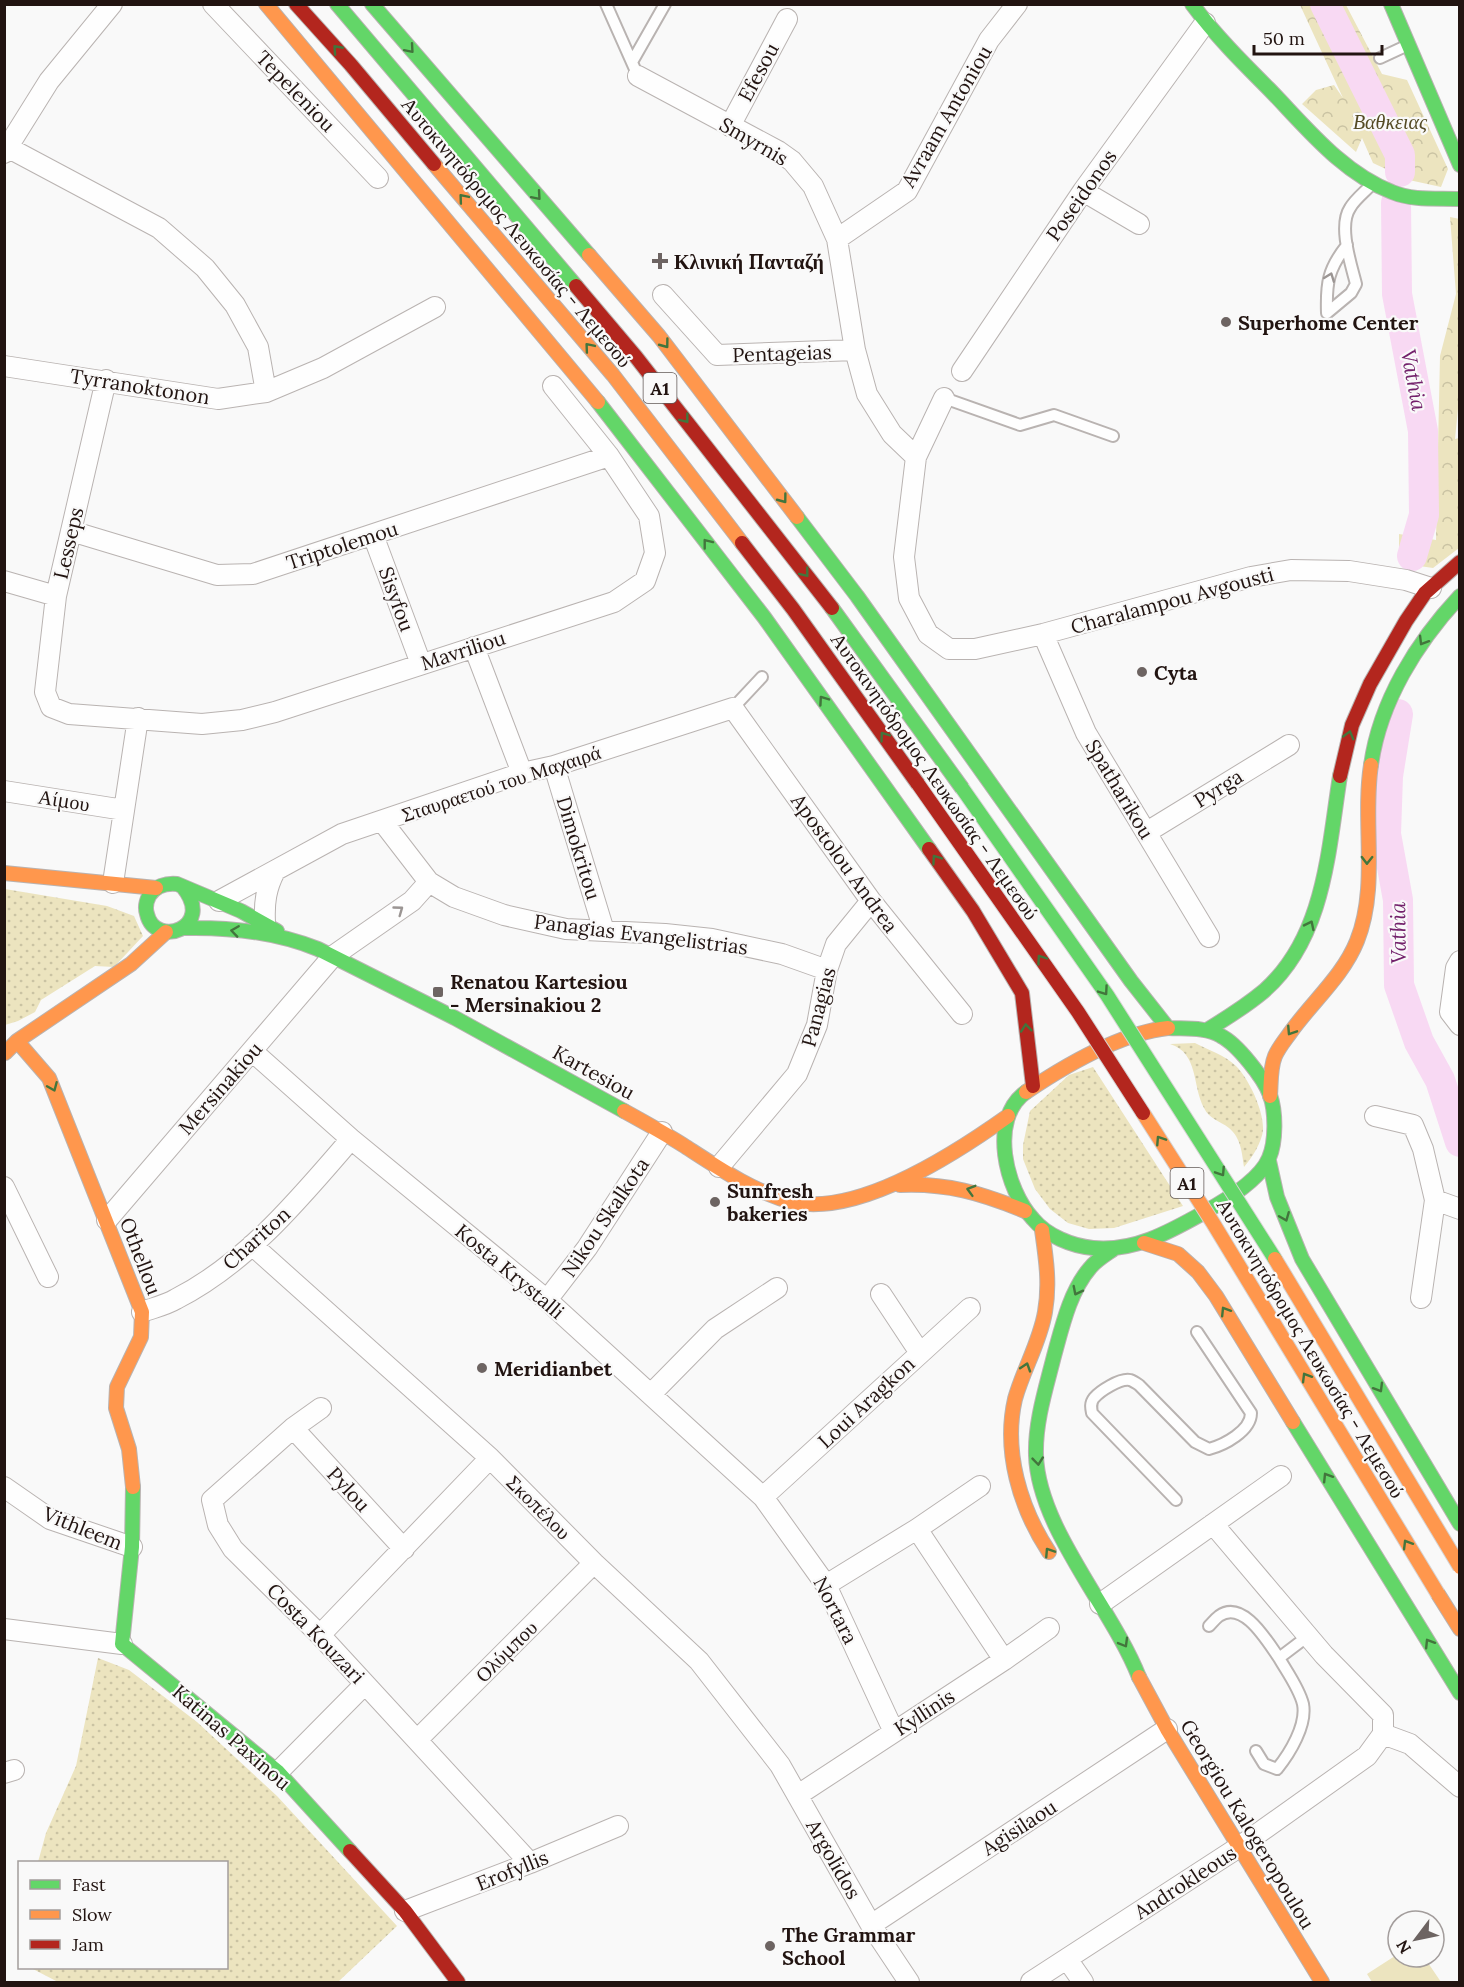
<svg xmlns="http://www.w3.org/2000/svg" width="1464" height="1987" font-family="Lora,serif">
  <style>
    .grass { fill: url(#grass-dots) }
    .park { fill: url(#park-crowns) }
    .garden { fill: #ece4bf }
    .lines { fill: none; stroke-linecap: round; stroke-linejoin: round }
    .river { stroke: #f8d9f3; stroke-width: 30 }
    .lane-casing { stroke: #b9b3b1; stroke-width: 14 }
    .street-casing { stroke: #b9b3b1; stroke-width: 22 }
    .fast-casing { stroke: #b9b3b1; stroke-width: 16 }
    .slow-casing { stroke: #b9b3b1; stroke-width: 16 }
    .jam-casing { stroke: #b9b3b1; stroke-width: 16 }
    .lane { stroke: #fefefe; stroke-width: 10 }
    .street { stroke: #fefefe; stroke-width: 20 }
    .fast { stroke: #63d668; stroke-width: 14 }
    .slow { stroke: #ff974d; stroke-width: 14 }
    .jam { stroke: #b3261e; stroke-width: 14 }
    .fast-bridge-casing { stroke: #d5d2d2; stroke-width: 16; stroke-linecap: butt }
    .slow-bridge-casing { stroke: #d5d2d2; stroke-width: 16; stroke-linecap: butt }
    .jam-bridge-casing { stroke: #d5d2d2; stroke-width: 16; stroke-linecap: butt }
    .fast-bridge { stroke: #63d668; stroke-width: 14 }
    .slow-bridge { stroke: #ff974d; stroke-width: 14 }
    .jam-bridge { stroke: #b3261e; stroke-width: 14 }
    .oneway { stroke: #42753c }
    .oneway2 { stroke: #9b9593 }
    .poi-dot { fill: #6d6462; stroke: #f9f9f9; stroke-width: 2 }
    .labels { text-anchor: middle; dominant-baseline: central; stroke-width: 4.5; stroke-linejoin: round; paint-order: stroke }
    .shield { fill: #f9f9f9; stroke: #625957; stroke-width: 1.5 }
    .shield-label { font-size: 18px; font-weight: bold; fill: #221411 }
    .street-label { font-size: 20px; fill: #221411; stroke: #f9f9f9 }
    .park-label { font-size: 20px; font-style: italic; fill: #544a24; stroke: #f9f9f9 }
    .poi-label { font-size: 20px; font-weight: bold; fill: #221411; stroke: #f9f9f9; text-anchor: start }
    .water-label { font-size: 21px; font-style: italic; fill: #73216b; stroke: #f9f9f9 }
  </style>
  <defs>
    <pattern id="grass-dots" width="8" height="8" patternUnits="userSpaceOnUse" patternTransform="scale(1.5)"><rect width="8" height="8" fill="#ece4bf"/><path d="M2 2h.1M6 6h.1" fill="none" stroke="#cac3a3" stroke-width="1.8" stroke-linecap="round"/></pattern>
    <pattern id="park-crowns" width="20" height="18" patternUnits="userSpaceOnUse" patternTransform="scale(1.5)"><rect width="20" height="18" fill="#ece4bf"/><path d="M2 6a3 3 0 1 1 6 0M12 15a3 3 0 1 1 6 0" fill="none" stroke="#cac3a3"/></pattern>
  </defs>
  <rect width="100%" height="100%" fill="#f9f9f9"/>
  <path class="grass" d="M 5,889 L 107,906 L 134,916 L 143,936 L 114,967 L 95,966 L 41,1000 L 35,1012 L 18,1021 L 5,1025 Z
    M 1195,1043 C 1208,1050 1225,1055 1236,1066 C 1249,1079 1264,1111 1263,1130 C 1262,1142 1252,1158 1244,1167 C 1242,1153 1241,1138 1229,1128 C 1220,1121 1209,1119 1204,1108 C 1192,1086 1199,1053 1170,1044 Z
    M 1093,1067 L 1183,1206 L 1114,1228 L 1089,1229 L 1068,1223 L 1050,1209 L 1035,1189 L 1023,1159 L 1023,1145 L 1030,1111 L 1069,1075 Z
    M 98,1658 L 129,1670 L 197,1722 L 277,1796 L 397,1926 L 338,1982 L 58,1982 L 31,1968 L 226,1968 L 226,1862 L 38,1862 L 46,1833 L 76,1766 Z"/>
  <path class="park" d="M 1300,5 L 1346,5 L 1382,74 L 1407,80 L 1448,169 L 1441,187 L 1409,180 L 1373,163 L 1362,138 L 1356,152 L 1302,104 L 1316,90 L 1334,85 L 1343,98 Z
    M 1450,217 L 1460,219 L 1460,389 L 1455,439 L 1459,438 L 1459,548 L 1433,568 L 1399,563 L 1399,534 L 1436,540 L 1440,356 L 1456,294 Z"/>
  <path class="garden" d="M 1398,1954 L 1398,1957 L 1424,1957 L 1441,1982 L 1372,1982 L 1367,1974 Z"/>
  <g class="lines">
    <path class="river" d="M 1325,4 L 1400,155 L 1400,172
      M 1396,203 L 1397,294 L 1423,431 L 1424,515 L 1412,556
      M 1398,714 L 1388,776 L 1386,834 L 1398,900 L 1399,985 L 1419,1042 L 1440,1080 L 1460,1142"/>
    <g class="lane-casing">
      <path id="lane" d="M 606,4 L 638,76
        M 1380,58 L 1408,45
        M 632,62 L 665,4
        M 1327,313 L 1351,293 L 1356,284 C 1351,264 1338,226 1350,208 C 1355,199 1366,191 1373,183
        M 1327,313 C 1326,283 1328,269 1347,245
        M 944,398 L 1020,425 L 1054,415 L 1113,436
        M 733,708 L 762,677
        M 1176,1500 L 1092,1413 C 1091,1408 1090,1403 1094,1398 C 1100,1391 1120,1378 1130,1380 C 1133,1381 1136,1383 1139,1385 L 1195,1442 L 1209,1449 C 1224,1445 1251,1431 1251,1413 L 1197,1332
        M 1209,1626 C 1212,1623 1215,1619 1219,1616 C 1243,1599 1267,1641 1279,1658
        M 1256,1751 L 1264,1764 L 1277,1769 C 1290,1753 1307,1725 1303,1704 C 1299,1688 1287,1672 1279,1658 L 1308,1636"/>
    </g>
    <g class="street-casing">
      <path id="street" d="M 213,4 L 378,178
        M 638,76 L 778,151 L 792,161 L 813,186 L 837,239 L 855,350 L 867,394 L 892,434 L 916,457
        M 730,126 L 787,19
        M 7,147 L 159,228 L 205,268 L 235,305 L 258,347 L 266,392
        M 4,153 L 49,81 L 112,4
        M 1083,191 L 1139,224
        M 837,239 L 907,191 L 989,40 L 1017,4
        M 663,295 L 717,355 L 855,350
        M 4,366 L 218,399 L 266,392 L 323,368 L 435,307
        M 962,371 L 1083,191 L 1205,23
        M 106,380 L 56,596 L 45,692 L 51,707 L 69,714 L 202,724 L 242,720 L 275,712 L 614,602 L 645,581 L 655,553 L 649,516 L 609,456 L 553,386
        M 944,398 L 916,457 L 904,557 L 909,598 L 928,634 L 949,649 L 975,649 L 1043,634 L 1251,577 L 1291,570 L 1349,571 L 1406,580 L 1431,588
        M 71,531 L 217,575 L 253,574 L 609,456
        M 373,535 L 421,664
        M 4,581 L 56,596
        M 1043,634 L 1086,733 L 1209,937
        M 474,647 L 522,773
        M 554,766 L 604,931
        M 4,791 L 124,810
        M 382,821 L 429,882 L 454,897 L 504,915 L 566,929 L 665,934 L 712,939 L 782,954 L 827,970
        M 1147,832 L 1289,745
        M 113,883 L 138,718
        M 219,901 L 342,834 L 522,773 L 554,766 L 733,708 L 871,901 L 962,1014
        M 265,922 C 264,903 266,888 275,871
        M 1460,961 L 1456,968 L 1450,1012 L 1460,1025
        M 252,1051 L 351,1139 L 547,1300 L 763,1497 L 826,1585 L 894,1732
        M 1375,1116 L 1413,1125 L 1423,1149 L 1435,1200 L 1421,1298
        M 719,1167 L 797,1074 L 817,1025 L 827,970 L 836,944 L 871,901
        M 4,1187 L 48,1277
        M 1435,1200 L 1460,1209
        M 107,1220 L 333,956 L 412,901 L 429,882
        M 252,1245 L 490,1458 L 594,1563 L 699,1661 L 780,1765 L 871,1925 L 909,1982
        M 881,1294 L 920,1353
        M 547,1300 L 587,1248 L 662,1132
        M 142,1312 C 153,1308 166,1305 176,1299 C 247,1263 300,1198 351,1139
        M 651,1394 L 715,1329 L 777,1288
        M 321,1408 L 293,1428 L 212,1500 L 218,1525 L 233,1549 L 320,1635 L 530,1863
        M 293,1428 L 404,1549
        M 4,1487 L 50,1519 L 132,1547
        M 763,1497 L 970,1308
        M 917,1529 L 1004,1660
        M 826,1585 L 917,1529 L 980,1486
        M 1100,1604 L 1281,1476
        M 4,1629 L 122,1644
        M 320,1635 L 490,1458
        M 1383,1734 L 1410,1744 L 1460,1787
        M 417,1740 L 594,1563
        M 278,1772 L 365,1684
        M 4,1773 L 14,1770
        M 798,1795 L 1004,1660 L 1049,1628
        M 405,1911 L 530,1863 L 618,1826
        M 871,1925 L 1167,1729
        M 1067,1959 L 1083,1982
        M 1031,1982 L 1239,1847 L 1367,1756 L 1383,1734 L 1383,1715 L 1324,1655 L 1213,1524"/>
    </g>
    <g class="fast-casing">
      <path id="fast" d="M 337,4 L 576,286
        M 372,4 L 589,255
        M 1192,4 C 1215,35 1242,62 1269,89 C 1305,126 1342,173 1392,192 C 1413,201 1438,198 1460,199
        M 1391,4 L 1460,165
        M 598,402 L 764,617 L 929,849
        M 797,517 L 857,596 L 1131,981 L 1168,1028
        M 832,608 L 962,788
        M 1371,765 C 1380,701 1417,642 1460,596
        M 183,887 C 216,928 155,949 147,914 C 145,908 146,902 149,896 C 155,886 166,883 177,884 L 241,911 L 277,931
        M 184,928 C 229,927 276,932 318,949 L 455,1018 L 624,1111
        M 1207,1030 C 1227,1018 1246,1006 1264,991 C 1325,937 1328,851 1340,776
        M 1026,1092 C 988,1119 1006,1190 1033,1219 C 1047,1236 1072,1246 1093,1248 C 1134,1252 1169,1232 1203,1213 C 1223,1202 1260,1180 1269,1158 C 1276,1142 1276,1112 1270,1095 C 1264,1078 1237,1044 1221,1036 C 1206,1027 1186,1029 1168,1028
        M 1269,1161 L 1277,1197 L 1302,1259 L 1460,1524
        M 1115,1248 C 1107,1254 1096,1260 1090,1268 C 1070,1291 1062,1327 1054,1356 C 1046,1388 1035,1422 1036,1455 C 1038,1528 1112,1608 1139,1677
        M 1293,1422 L 1460,1693
        M 133,1487 L 132,1547 L 122,1644 L 278,1772 L 350,1851"/>
    </g>
    <g class="slow-casing">
      <path id="slow" d="M 266,4 L 598,402
        M 434,164 L 613,375 L 742,543
        M 589,255 L 659,336 L 797,517
        M 4,873 L 156,888
        M 17,1041 L 49,1078 L 142,1312 L 141,1337 L 117,1387 L 116,1408 L 129,1449 L 133,1487
        M 5,1053 L 17,1041 L 131,964 L 166,932
        M 1026,1092 C 1066,1065 1120,1033 1168,1028
        M 1270,1096 C 1271,1083 1270,1068 1275,1056 C 1279,1047 1285,1040 1290,1033 C 1312,1002 1343,976 1357,941 C 1379,886 1362,822 1371,765
        M 624,1111 C 644,1122 664,1133 683,1145 C 717,1167 753,1192 792,1202 C 859,1217 956,1153 1008,1116
        M 900,1185 C 947,1183 981,1193 1025,1211
        M 1042,1230 C 1046,1258 1050,1284 1045,1312 C 1040,1342 1023,1370 1015,1399 C 1003,1451 1020,1508 1049,1552
        M 1144,1243 L 1178,1254 L 1198,1272 L 1216,1296 L 1293,1422
        M 1438,1594 L 1460,1629
        M 1139,1677 L 1167,1729 L 1322,1982"/>
    </g>
    <g class="jam-casing">
      <path id="jam" d="M 296,4 L 351,65 L 434,164
        M 576,286 L 636,357 L 832,608
        M 742,543 L 793,609 L 918,784
        M 1340,776 L 1352,725 L 1370,684 L 1406,621 L 1425,593 L 1460,562
        M 929,849 L 973,911 L 1022,993 L 1033,1086
        M 350,1851 L 405,1911 L 458,1982"/>
    </g>
    <use href="#lane" class="lane"/>
    <use href="#street" class="street"/>
    <use href="#fast" class="fast"/>
    <use href="#slow" class="slow"/>
    <use href="#jam" class="jam"/>
    <g class="fast-bridge-casing">
      <path id="fast-bridge" d="M 962,788 L 1107,995 L 1275,1259"/>
    </g>
    <g class="slow-bridge-casing">
      <path id="slow-bridge" d="M 1143,1113 L 1213,1223 L 1438,1594
        M 1275,1259 L 1460,1567"/>
    </g>
    <g class="jam-bridge-casing">
      <path id="jam-bridge" d="M 918,784 L 1078,1012 L 1143,1113"/>
    </g>
    <use href="#fast-bridge" class="fast-bridge"/>
    <use href="#slow-bridge" class="slow-bridge"/>
    <use href="#jam-bridge" class="jam-bridge"/>
  </g>
  <defs><path id="oneway-chevron" d="M-2-3.5L2.5 0L-2 3.5" fill="none" stroke-width="1.6" stroke-linecap="round" stroke-linejoin="round" transform="scale(1.5)"/></defs>
  <g class="oneway">
    <use href="#oneway-chevron" transform="translate(337 49) rotate(-132)"/>
    <use href="#oneway-chevron" transform="translate(410 49) rotate(49)"/>
    <use href="#oneway-chevron" transform="translate(537 196) rotate(49)"/>
    <use href="#oneway-chevron" transform="translate(463 198) rotate(-130)"/>
    <use href="#oneway-chevron" transform="translate(665 344) rotate(53)"/>
    <use href="#oneway-chevron" transform="translate(589 347) rotate(-130)"/>
    <use href="#oneway-chevron" transform="translate(685 419) rotate(52)"/>
    <use href="#oneway-chevron" transform="translate(783 499) rotate(53)"/>
    <use href="#oneway-chevron" transform="translate(707 543) rotate(-128)"/>
    <use href="#oneway-chevron" transform="translate(805 573) rotate(52)"/>
    <use href="#oneway-chevron" transform="translate(1423 641) rotate(121)"/>
    <use href="#oneway-chevron" transform="translate(823 700) rotate(-125)"/>
    <use href="#oneway-chevron" transform="translate(1349 735) rotate(-75)"/>
    <use href="#oneway-chevron" transform="translate(884 736) rotate(-126)"/>
    <use href="#oneway-chevron" transform="translate(936 859) rotate(-125)"/>
    <use href="#oneway-chevron" transform="translate(1367 860) rotate(91)"/>
    <use href="#oneway-chevron" transform="translate(1310 925) rotate(-64)"/>
    <use href="#oneway-chevron" transform="translate(235 931) rotate(-172)"/>
    <use href="#oneway-chevron" transform="translate(1041 959) rotate(-125)"/>
    <use href="#oneway-chevron" transform="translate(1104 991) rotate(55)"/>
    <use href="#oneway-chevron" transform="translate(1026 1028) rotate(-96)"/>
    <use href="#oneway-chevron" transform="translate(1291 1031) rotate(123)"/>
    <use href="#oneway-chevron" transform="translate(53 1087) rotate(67)"/>
    <use href="#oneway-chevron" transform="translate(1160 1140) rotate(-123)"/>
    <use href="#oneway-chevron" transform="translate(1221 1172) rotate(57)"/>
    <use href="#oneway-chevron" transform="translate(971 1190) rotate(-164)"/>
    <use href="#oneway-chevron" transform="translate(1285 1217) rotate(68)"/>
    <use href="#oneway-chevron" transform="translate(1077 1291) rotate(117)"/>
    <use href="#oneway-chevron" transform="translate(1225 1311) rotate(-122)"/>
    <use href="#oneway-chevron" transform="translate(1026 1367) rotate(-72)"/>
    <use href="#oneway-chevron" transform="translate(1306 1377) rotate(-121)"/>
    <use href="#oneway-chevron" transform="translate(1379 1388) rotate(59)"/>
    <use href="#oneway-chevron" transform="translate(1038 1461) rotate(84)"/>
    <use href="#oneway-chevron" transform="translate(1327 1477) rotate(-122)"/>
    <use href="#oneway-chevron" transform="translate(1407 1544) rotate(-121)"/>
    <use href="#oneway-chevron" transform="translate(1049 1552) rotate(-123)"/>
    <use href="#oneway-chevron" transform="translate(1124 1643) rotate(60)"/>
    <use href="#oneway-chevron" transform="translate(1429 1643) rotate(-122)"/>
  </g>
  <g class="oneway2">
    <use href="#oneway-chevron" transform="translate(1330 277) rotate(-69)"/>
    <use href="#oneway-chevron" transform="translate(399 910) rotate(-36)"/>
  </g>
  <g class="poi-dot">
    <path d="M657 252h6v6h6v6h-6v6h-6v-6h-6v-6h6z"/>
    <circle cx="1226" cy="322" r="6"/>
    <circle cx="1142" cy="672" r="6"/>
    <rect x="432" y="986" width="12" height="12" rx="3"/>
    <circle cx="715" cy="1202" r="6"/>
    <circle cx="482" cy="1368" r="6"/>
    <circle cx="770" cy="1946" r="6"/>
  </g>
  <g class="labels">
    <g class="shield">
      <rect x="643.5" y="373" width="33" height="30" rx="4.5"/>
      <rect x="1170.5" y="1168" width="33" height="30" rx="4.5"/>
    </g>
    <g class="shield-label">
      <text x="660" y="388">A1</text>
      <text x="1187" y="1183">A1</text>
    </g>
    <g class="street-label">
      <text transform="translate(758 72) rotate(-62)">Efesou</text>
      <text transform="translate(296 91) rotate(46)">Tepeleniou</text>
      <text transform="translate(946 116) rotate(-60)">Avraam Antoniou</text>
      <text transform="translate(754 141) rotate(30)">Smyrnis</text>
      <text transform="translate(1081 195) rotate(-55)">Poseidonos</text>
      <text transform="translate(517 232) rotate(50)">Αυτοκινητόδρομος Λευκωσίας - Λεμεσού</text>
      <text transform="translate(782 353) rotate(-2)">Pentageias</text>
      <text transform="translate(140 386) rotate(9)">Tyrranoktonon</text>
      <text transform="translate(68 543) rotate(-77)">Lesseps</text>
      <text transform="translate(342 545) rotate(-18)">Triptolemou</text>
      <text transform="translate(397 599) rotate(70)">Sisyfou</text>
      <text transform="translate(1172 600) rotate(-15)">Charalampou Avgousti</text>
      <text transform="translate(463 650) rotate(-18)">Mavriliou</text>
      <text transform="translate(935 776) rotate(55)">Αυτοκινητόδρομος Λευκωσίας - Λεμεσού</text>
      <text transform="translate(501 783) rotate(-18)">Σταυραετού του Μαχαιρά</text>
      <text transform="translate(1218 788) rotate(-32)">Pyrga</text>
      <text transform="translate(1120 789) rotate(59)">Spatharikou</text>
      <text transform="translate(64 800) rotate(9)">Αίμου</text>
      <text transform="translate(579 848) rotate(73)">Dimokritou</text>
      <text transform="translate(845 863) rotate(54)">Apostolou Andrea</text>
      <text transform="translate(641 934) rotate(7)">Panagias Evangelistrias</text>
      <text transform="translate(818 1007) rotate(-75)">Panagias</text>
      <text transform="translate(594 1072) rotate(29)">Kartesiou</text>
      <text transform="translate(220 1088) rotate(-49)">Mersinakiou</text>
      <text transform="translate(605 1217) rotate(-56)">Nikou Skalkota</text>
      <text transform="translate(256 1238) rotate(-42)">Chariton</text>
      <text transform="translate(141 1256) rotate(69)">Othellou</text>
      <text transform="translate(510 1271) rotate(40)">Kosta Krystalli</text>
      <text transform="translate(1311 1348) rotate(59)">Αυτοκινητόδρομος Λευκωσίας - Λεμεσού</text>
      <text transform="translate(866 1402) rotate(-43)">Loui Aragkon</text>
      <text transform="translate(349 1489) rotate(47)">Pylou</text>
      <text transform="translate(539 1507) rotate(45)">Σκοπέλου</text>
      <text transform="translate(83 1528) rotate(22)">Vithleem</text>
      <text transform="translate(836 1610) rotate(63)">Nortara</text>
      <text transform="translate(316 1633) rotate(46)">Costa Kouzari</text>
      <text transform="translate(506 1651) rotate(-45)">Ολύμπου</text>
      <text transform="translate(924 1712) rotate(-33)">Kyllinis</text>
      <text transform="translate(232 1737) rotate(41)">Katinas Paxinou</text>
      <text transform="translate(1248 1824) rotate(59)">Georgiou Kalogeropoulou</text>
      <text transform="translate(1019 1827) rotate(-33)">Agisilaou</text>
      <text transform="translate(834 1859) rotate(60)">Argolidos</text>
      <text transform="translate(512 1870) rotate(-22)">Erofyllis</text>
      <text transform="translate(1185 1882) rotate(-33)">Androkleous</text>
    </g>
    <g class="park-label">
      <text x="1390" y="121">Βαθκειας</text>
    </g>
    <g class="poi-label">
      <text x="674" y="261">Κλινική Πανταζή</text>
      <text x="1238" y="322">Superhome Center</text>
      <text x="1154" y="672">Cyta</text>
      <text x="450" y="981">Renatou Kartesiou<tspan x="450" dy="23">- Mersinakiou 2</tspan></text>
      <text x="727" y="1190">Sunfresh<tspan x="727" dy="23">bakeries</tspan></text>
      <text x="494" y="1368">Meridianbet</text>
      <text x="782" y="1934">The Grammar<tspan x="782" dy="23">School</tspan></text>
    </g>
    <g class="water-label">
      <text transform="translate(1414 380) rotate(79)">Vathia</text>
      <text transform="translate(1398 933) rotate(-91)">Vathia</text>
    </g>
  </g>
  <rect width="1464" height="1987" fill="none" stroke="#221411" stroke-width="12"/>
  <rect x="18" y="1861" width="210" height="108" fill="#f9f9f9" stroke="#a39d9c" stroke-width="1.5"/>
  <rect x="30" y="1880" width="30" height="9" fill="#63d668" stroke="#a39d9c" stroke-width="1.5"/>
  <text x="72" y="1891" font-size="18" fill="#221411">Fast</text>
  <rect x="30" y="1910" width="30" height="9" fill="#ff974d" stroke="#a39d9c" stroke-width="1.5"/>
  <text x="72" y="1921" font-size="18" fill="#221411">Slow</text>
  <rect x="30" y="1940" width="30" height="9" fill="#b3261e" stroke="#a39d9c" stroke-width="1.5"/>
  <text x="72" y="1951" font-size="18" fill="#221411">Jam</text>
  <g transform="translate(1416 1939) rotate(238)"><circle r="28" fill="#f9f9f9" stroke="#a39d9c" stroke-width="1.5"/>
  <path d="M0-4.5L10 22L0 15L-10 22Z" fill="#6d6462"/>
  <text y="-9" font-size="16" font-weight="bold" text-anchor="middle" fill="#221411">N</text>
  </g>
  <path d="M1254 45v9h128v-9" fill="none" stroke="#221411" stroke-width="3"/>
  <text x="1263" y="45" font-size="18" fill="#221411" stroke="#f9f9f9" stroke-width="4.5" paint-order="stroke">50 m</text>
</svg>
